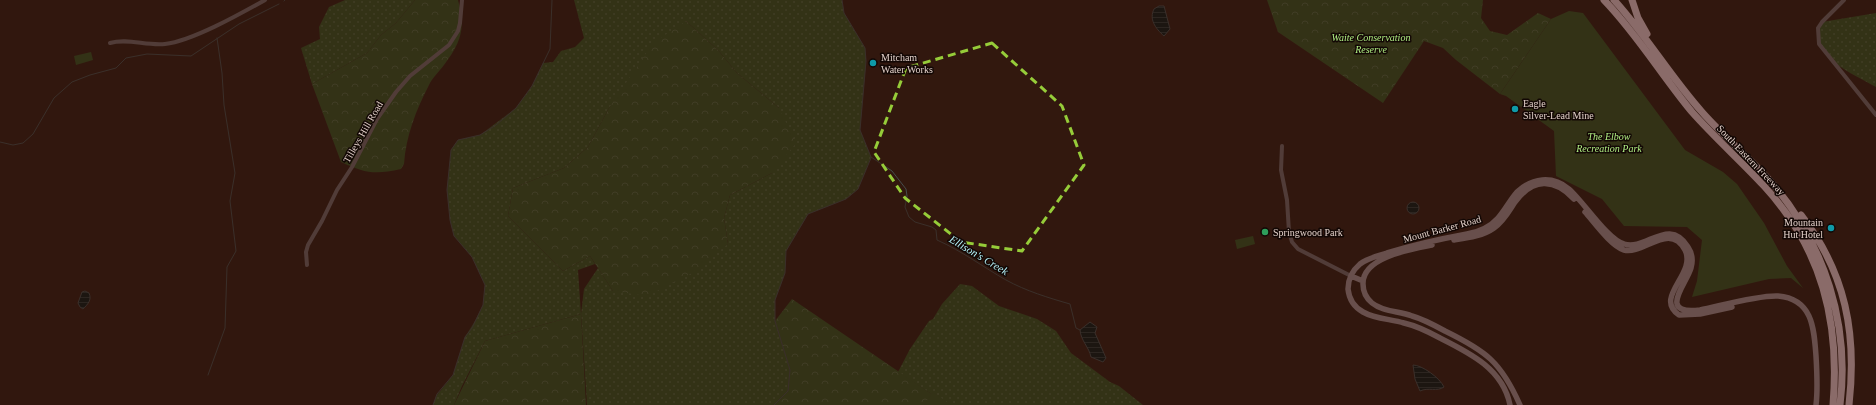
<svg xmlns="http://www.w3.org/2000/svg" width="1876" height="405" font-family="Georgia,serif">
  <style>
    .grass { fill: url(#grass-dots) }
    .forest { fill: url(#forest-crowns) }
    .park { fill: #365221 }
    .water { fill: url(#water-rules); stroke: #464c4c }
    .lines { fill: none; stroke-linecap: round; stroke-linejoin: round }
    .stream { stroke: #464c4c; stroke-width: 1 }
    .street { stroke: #78696c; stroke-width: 4 }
    .secondary { stroke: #ab9297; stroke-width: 5.5 }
    .highway { stroke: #f7d0d7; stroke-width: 7 }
    .marked { fill: none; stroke: #96cc39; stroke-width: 3; stroke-dasharray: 8 5; stroke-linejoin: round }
    .culture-dot { fill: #0f9aa8; stroke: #120704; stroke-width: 1.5 }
    .leisure-dot { fill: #2e9e5b; stroke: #120704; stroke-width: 1.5 }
    .labels { text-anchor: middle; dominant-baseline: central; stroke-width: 3; stroke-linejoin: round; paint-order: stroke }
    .park-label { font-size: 10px; font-style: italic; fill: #afee83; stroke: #120704 }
    .poi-label { font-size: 10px; fill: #e2d0c9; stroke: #120704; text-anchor: start }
    .street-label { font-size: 10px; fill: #e2d0c9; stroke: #120704 }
    .water-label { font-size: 11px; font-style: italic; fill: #b4f0f7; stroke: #120704 }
  </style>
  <defs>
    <pattern id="grass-dots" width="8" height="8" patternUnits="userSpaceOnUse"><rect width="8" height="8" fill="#365221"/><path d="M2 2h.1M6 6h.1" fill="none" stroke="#536a40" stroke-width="1.8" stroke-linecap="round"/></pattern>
    <pattern id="forest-crowns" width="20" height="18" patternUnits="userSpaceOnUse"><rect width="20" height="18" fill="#365221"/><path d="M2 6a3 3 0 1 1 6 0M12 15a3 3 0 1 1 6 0" fill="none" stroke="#536a40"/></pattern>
    <pattern id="water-rules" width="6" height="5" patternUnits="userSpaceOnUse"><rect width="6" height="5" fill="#031416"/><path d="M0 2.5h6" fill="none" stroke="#273537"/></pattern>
  </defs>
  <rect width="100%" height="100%" fill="#32180e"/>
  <path class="grass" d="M 345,0 L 415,0 L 396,23 L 381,35 L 367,53 L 312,84 L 301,48 L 320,39 L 319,27 L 329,7 Z
    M 574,0 L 842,0 L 844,13 L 865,48 L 866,61 L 860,130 L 871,157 L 858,189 L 846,199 L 808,214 L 786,251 L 785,273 L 775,300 L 775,321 L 790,370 L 788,391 L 774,405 L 587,405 L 581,314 L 584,289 L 598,268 L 613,291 L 728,244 L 724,218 L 730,195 L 772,173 L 779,108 L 737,73 L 718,50 L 686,21 L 609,108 L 588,147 L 564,168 L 513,188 L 508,216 L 563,271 L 590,256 L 595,264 L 578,270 L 581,314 L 485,341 L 462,386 L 454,405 L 433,405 L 437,395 L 453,375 L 465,337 L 475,321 L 483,305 L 485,285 L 472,257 L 454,236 L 450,220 L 447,190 L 451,150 L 458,140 L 480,135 L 516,108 L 532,86 L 543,63 L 553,62 L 561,51 L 575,47 L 584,38 Z
    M 1876,13 L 1876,87 C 1854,74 1804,55 1822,22 Z
    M 960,284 L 972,286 L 999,306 L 1037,319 L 1056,331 L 1071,353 L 1110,382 L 1119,386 L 1143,405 L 948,405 L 898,372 L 910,349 L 929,321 L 933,319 L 942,304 Z"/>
  <path class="forest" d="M 415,0 L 458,0 C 466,29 461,42 444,65 C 439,72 432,78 429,85 C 416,110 406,136 404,164 L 401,169 C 374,175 365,173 341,162 L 312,84 L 367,53 L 381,35 L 396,23 Z
    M 1267,0 L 1483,0 L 1481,18 L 1490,31 L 1507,35 L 1538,13 L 1551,19 L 1500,94 L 1456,60 L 1443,48 L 1424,41 L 1383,103 L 1278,32 Z
    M 686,21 L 718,50 L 737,73 L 779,108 L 796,143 L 772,173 L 730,195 L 724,218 L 728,244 L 692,273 L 647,296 L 613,291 L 590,256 L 563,271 L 508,216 L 513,188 L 564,168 L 588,147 L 609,108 L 653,43 Z
    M 792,299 L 936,397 L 948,405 L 774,405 L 788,391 L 790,370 L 775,321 Z
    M 581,314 L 586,405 L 454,405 L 485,341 Z"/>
  <path class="park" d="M 1569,11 L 1583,13 L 1685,150 L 1723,172 L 1737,184 L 1764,223 L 1787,266 L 1803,288 L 1791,278 L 1769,279 L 1692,297 L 1697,281 L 1702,240 L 1687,227 L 1624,226 L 1602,199 L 1556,176 L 1554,131 L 1506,96 L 1500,94 L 1551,19 Z
    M 91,52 L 93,60 L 76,65 L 74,56 Z
    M 1253,236 L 1255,244 L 1237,249 L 1235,240 Z
    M 933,392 L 951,405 L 924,405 Z"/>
  <path class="water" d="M 1159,6 L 1164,6 L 1170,29 L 1164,36 C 1155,28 1149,19 1154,9 Z
    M1407 208a6 6 0 1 1 12 0a6 6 0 1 1-12 0Z
    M 85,291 L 89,293 C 92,300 88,304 83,309 L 80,307 L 78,303 L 82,292 Z
    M 1090,322 L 1097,327 L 1095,333 L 1106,358 L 1103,362 L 1091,357 C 1089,347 1081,341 1080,330 Z
    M 1413,365 C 1422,365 1440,378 1444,387 C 1437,392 1428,387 1420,391 L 1415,379 Z"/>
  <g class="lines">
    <path class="stream" d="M 842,0 L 844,13 L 865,48 L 866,61 L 860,130 L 871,157 L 892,171 L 906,189 L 907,196 L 905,207 L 909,217 L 915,222 L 932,227 L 936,230 L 937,240 C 962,251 983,267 1006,280 C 1026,291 1049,298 1070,304 L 1076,328 L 1080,330
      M 284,1 L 285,0
      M 0,142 L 13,145 L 23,143 L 33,134 L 54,98 L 72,82 L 90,75 L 116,68 L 126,58 L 147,54 L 191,56 L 239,24 L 279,4
      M 208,375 L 225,328 L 227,267 L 236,251 L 230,201 L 235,173 L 224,105 L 222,73 L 217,38
      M 433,405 L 437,394 L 453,375 L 465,337 L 472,328 L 483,305 L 485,285 L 472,257 L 454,236 L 450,220 L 447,190 L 451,150 L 458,140 L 480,135 L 496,125 L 516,108 L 532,86 L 550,49 L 552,0
      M 774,405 L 788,391 L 790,370 L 775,321 L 775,300 L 785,273 L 786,251 L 808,214 L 846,199 L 858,189 L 871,158"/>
    <path class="street" d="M 1844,0 L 1822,22 L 1818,28 L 1819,44 L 1876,115
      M 110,43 C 128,38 146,46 165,44 C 192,41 240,14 265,0
      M 1282,146 L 1281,170 L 1287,200 L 1289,232 L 1292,242 L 1298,249 L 1351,276
      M 307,265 L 306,252 L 308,245 L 322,221 L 337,190 L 352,167 L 377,119 L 396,92 L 410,76 L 449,45 L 458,31 L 460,23 L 462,0"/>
    <path class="secondary" d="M 1585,212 C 1594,222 1611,246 1624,250 C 1643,255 1670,221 1685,250 C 1697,274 1653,297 1679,315 L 1700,314 L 1732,307
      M 1454,240 C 1467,238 1483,236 1494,228 C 1504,221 1509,211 1515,202 C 1533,178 1554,178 1574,199
      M 1432,245 C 1412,249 1362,257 1363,284 C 1363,291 1366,298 1372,303 C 1383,312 1399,311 1412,316 C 1423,319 1434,325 1445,331 C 1486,351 1501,362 1520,405
      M 1351,276 L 1363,281
      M 1510,405 C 1503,369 1470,353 1440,338 C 1429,332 1417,326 1404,323 C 1391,319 1375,319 1363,312 C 1354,307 1349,299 1348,289 C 1348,279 1353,270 1360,264 C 1368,258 1378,256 1387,253 C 1413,245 1440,239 1467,234 C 1478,232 1490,227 1498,218 C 1505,210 1510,200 1517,192 C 1532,178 1552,175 1569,189 C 1583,201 1608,240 1624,244 C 1646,251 1669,216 1688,247 C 1692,253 1693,261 1691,268 C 1686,285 1657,315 1700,310 C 1720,306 1758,295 1778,296 C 1813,299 1814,329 1816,356 C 1817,373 1818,389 1816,405"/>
    <path class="highway" d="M 1604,0 C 1637,34 1662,76 1692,112 C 1715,138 1741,161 1764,186 C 1822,249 1840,321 1833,405
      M 1614,0 C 1646,35 1670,76 1702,112 C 1724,137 1750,158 1772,183 C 1825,245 1850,324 1840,405
      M 1632,0 L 1638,18 L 1647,34
      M 1801,215 C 1846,273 1857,334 1849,405"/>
  </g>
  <path d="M0 0H1876V405H0ZM 992,43 L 1062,106 L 1084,165 L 1022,251 L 961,242 L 905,198 L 874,152 L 906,68 Z" fill="#32180e" fill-opacity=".55" fill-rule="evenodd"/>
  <path class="marked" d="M 992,43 L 1062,106 L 1084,165 L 1022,251 L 961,242 L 905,198 L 874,152 L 906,68 Z"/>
  <g class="culture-dot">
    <circle cx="873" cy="63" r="4"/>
    <circle cx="1515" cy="109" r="4"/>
    <circle cx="1831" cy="228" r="4"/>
  </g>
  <circle class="leisure-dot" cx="1265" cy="232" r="4"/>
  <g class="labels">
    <g class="park-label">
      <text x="1371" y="37">Waite Conservation<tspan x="1371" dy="12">Reserve</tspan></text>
      <text x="1609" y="136">The Elbow<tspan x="1609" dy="12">Recreation Park</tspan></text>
    </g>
    <g class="poi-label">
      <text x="881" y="57">Mitcham<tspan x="881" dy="12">Water Works</tspan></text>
      <text x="1523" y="103">Eagle<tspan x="1523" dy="12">Silver-Lead Mine</tspan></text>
      <text x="1823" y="222" text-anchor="end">Mountain<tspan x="1823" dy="12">Hut Hotel</tspan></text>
      <text x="1273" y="232">Springwood Park</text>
    </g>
    <g class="street-label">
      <text transform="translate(363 132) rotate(-60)">Tilleys Hill Road</text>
      <text transform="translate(1751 160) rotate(46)">South Eastern Freeway</text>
      <text transform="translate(1442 229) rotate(-15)">Mount Barker Road</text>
    </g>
    <g class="water-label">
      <text transform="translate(979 255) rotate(31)">Ellison's Creek</text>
    </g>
  </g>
</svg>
